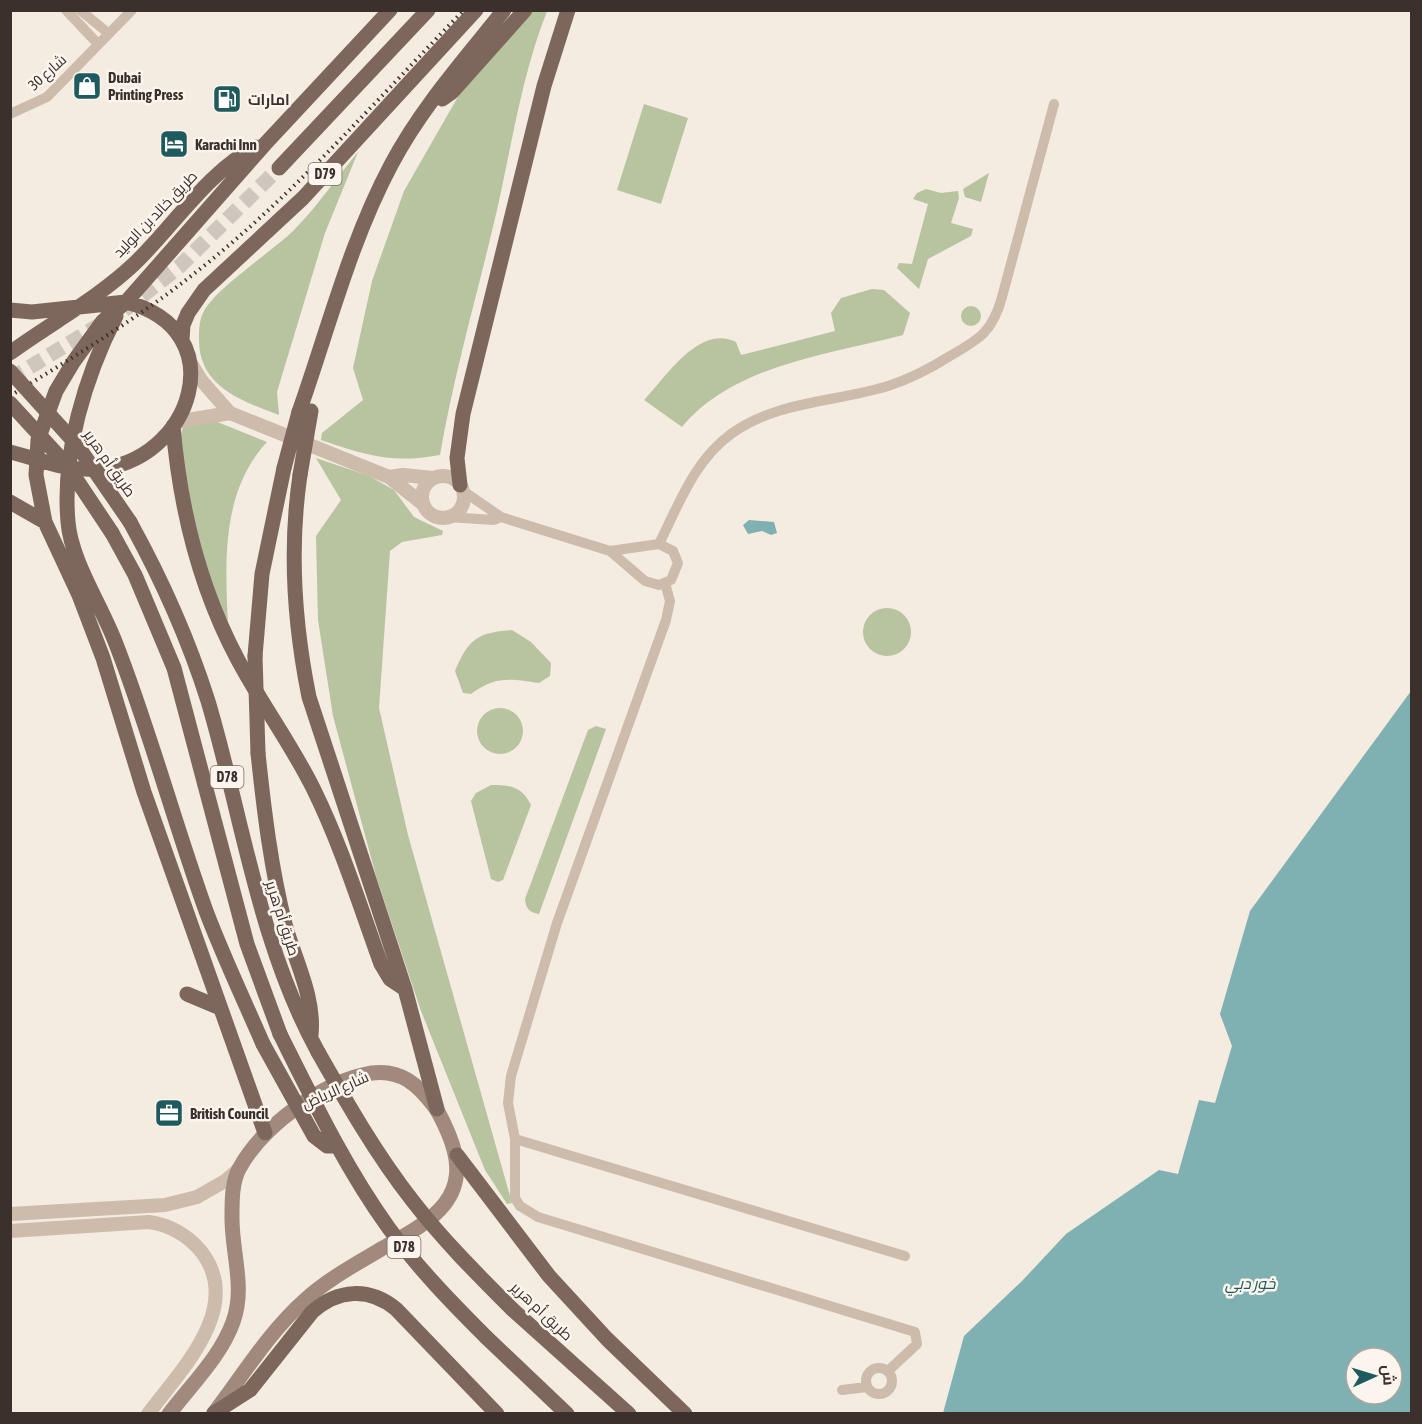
<svg xmlns="http://www.w3.org/2000/svg" width="1422" height="1424" viewBox="0 0 1422 1424" font-family="'Asap Condensed',Cairo,sans-serif">
	<rect width="100%" height="100%" fill="#f4ebe1"/>
	<path fill="#b8c4a0" d="M 522,11 L 547,11 C 522,74 512,144 497,210 C 478,292 454,373 440,455 C 392,464 365,455 321,440 L 322,433 L 363,400 L 353,368 L 372,281 L 404,191 L 471,74 Z
		M 644,104 L 688,118 L 661,204 L 617,190 Z
		M 358,152 L 325,233 L 277,392 L 279,415 C 241,401 199,386 199,340 C 199,331 199,321 203,313 C 214,289 273,251 294,230 C 317,207 337,177 358,152 Z
		M 989,173 L 981,202 L 965,197 L 963,189 Z
		M 926,189 L 941,193 L 958,191 L 959,198 L 951,223 L 973,229 L 971,236 L 928,259 L 919,289 L 897,268 L 899,263 L 912,264 L 928,204 L 913,199 L 917,193 Z
		M 872,289 L 884,290 L 910,313 L 903,335 C 830,354 733,365 682,427 L 644,400 C 667,376 699,324 736,342 L 741,355 L 835,331 L 831,313 L 841,298 Z
		M961 316a10 10 0 1 1 20 0a10 10 0 1 1-20 0Z
		M 210,419 L 267,442 C 221,492 225,562 228,625 L 194,540 L 178,446 L 183,427 Z
		M 316,458 L 369,476 L 394,490 L 414,517 L 443,531 L 442,535 L 402,542 L 390,551 L 379,708 L 408,835 L 512,1203 L 507,1204 L 485,1170 L 421,1011 L 376,876 L 333,716 L 318,620 L 316,536 L 341,500 Z
		M863 632a24 24 0 1 1 48 0a24 24 0 1 1-48 0Z
		M 512,630 L 531,642 L 551,663 L 550,676 L 539,683 C 511,679 496,675 471,694 L 463,693 L 455,671 C 468,639 478,632 512,630 Z
		M477 731a23 23 0 1 1 46 0a23 23 0 1 1-46 0Z
		M 596,726 L 606,729 L 539,914 C 529,912 526,909 525,899 L 588,730 Z
		M 491,785 C 510,785 522,786 531,805 L 503,880 L 498,882 L 491,879 L 471,801 L 476,793 Z"/>
	<path fill="#7fb0b2" fill-rule="evenodd" d="M 749,520 L 774,522 L 777,533 L 771,535 L 762,531 L 748,534 L 743,525 Z
		M 1411,691 L 1411,1413 L 943,1413 L 964,1336 L 1022,1281 L 1066,1234 L 1159,1170 L 1178,1174 L 1199,1100 L 1215,1103 L 1232,1046 L 1220,1014 L 1250,911 ZM 1356,1358 L 1392,1358 L 1392,1394 L 1356,1394 Z"/>
	<g fill="none" stroke-linecap="round" stroke-linejoin="round">
		<path stroke="#cfc6bd" stroke-width="15" stroke-dasharray="15 8" stroke-linecap="butt" d="M 124,310 L 180,266 L 279,168
			M 10,379 L 101,324"/>
		<path stroke="#cdbbac" stroke-width="10" d="M 66,10 L 98,44
			M 80,10 L 108,33
			M 10,114 L 47,97 L 132,10
			M 463,491 L 501,517 L 610,551
			M 448,517 L 494,520 L 501,517
			M 659,544 C 679,504 694,461 731,434 C 776,401 836,402 888,386 C 910,379 931,368 950,356 C 980,339 993,331 1002,297 L 1054,104
			M 659,544 L 673,551 L 678,563 L 671,580 L 659,585 L 645,581 L 610,551 Z
			M 665,583 L 670,601 L 666,620 L 557,923 L 511,1076 L 508,1103 L 515,1139 L 515,1198 L 520,1206 L 538,1217 L 915,1332 L 917,1344 L 888,1371
			M 515,1139 L 905,1256
			M866 1381a13 13 0 1 1 26 0a13 13 0 1 1-26 0Z
			M 842,1390 L 867,1387"/>
		<path stroke="#cdbbac" stroke-width="14" d="M 192,365 L 201,380 L 230,413 L 389,477 L 403,475 L 433,478
			M 176,422 L 230,413
			M422 497a21 21 0 1 1 42 0a21 21 0 1 1-42 0Z
			M 389,477 L 423,504
			M 10,1214 L 165,1205 L 197,1197 L 225,1181 L 238,1170
			M 10,1231 L 149,1222 C 170,1225 186,1234 200,1250 C 246,1306 180,1371 148,1414"/>
		<path stroke="#a18a7d" stroke-width="15" d="M 169,1414 C 191,1385 221,1356 233,1322 C 246,1287 231,1251 232,1215 C 232,1201 232,1182 239,1169 C 262,1126 324,1081 372,1073 C 401,1069 418,1085 434,1106 C 441,1115 445,1126 449,1135 C 475,1198 431,1221 383,1248 C 356,1264 328,1279 305,1300 C 269,1332 243,1375 214,1413"/>
		<path stroke="#7d675c" stroke-width="15" d="M 442,99 L 452,92 L 525,10
			M 279,168 L 428,10
			M 10,310 L 32,312 L 126,302 C 236,330 192,463 96,469 C 65,471 39,459 10,452
			M 116,316 C 85,377 62,452 68,522 C 71,561 102,606 116,644 C 150,731 174,822 206,911 C 223,956 244,1000 263,1044
			M 182,340 L 183,325 L 188,313 L 204,290 L 303,198 L 476,10
			M 10,353 C 51,323 97,299 134,264 C 172,228 209,170 256,147
			M 299,412 C 328,330 350,242 391,165 C 421,108 464,60 504,10
			M 173,426 C 180,509 199,587 238,660 C 262,705 292,745 314,790 C 341,845 360,906 381,964 L 390,979 L 405,989
			M 300,475 C 289,550 294,623 309,697 L 405,989 L 437,1109
			M 460,485 L 457,458 L 463,414 L 544,86 L 568,10
			M 10,502 L 45,522
			M 130,522 C 162,580 188,638 208,701 C 243,819 258,942 318,1052
			M 112,533 L 135,575 L 174,668 L 247,944 L 280,1034
			M 255,656 L 262,574 L 284,468
			M 258,753 C 264,811 271,868 285,924 C 295,961 315,997 311,1035
			M 187,994 L 218,1007
			M 265,1133 L 144,792 L 103,658 L 79,595 L 45,522 L 36,475 L 38,440 L 56,391 L 74,361 L 103,321 L 126,302 L 265,144 L 390,10
			M 457,1155 L 549,1276 L 607,1339 L 685,1414
			M 512,1309 L 629,1414
			M 486,1337 L 567,1414
			M 214,1413 L 250,1390 L 312,1312 C 338,1289 369,1287 396,1309 L 497,1414"/>
		<path stroke="#3b302b" stroke-width="4" stroke-dasharray="1.5 4.5" stroke-linecap="butt" d="M 10,396 C 75,356 140,317 200,269 C 296,193 378,98 464,10"/>
		<path stroke="#7d675c" stroke-width="15" d="M 10,371 L 77,445 L 130,522
			M 10,403 L 66,464 L 112,533
			M 284,468 L 299,412
			M 300,475 L 311,411
			M 255,656 L 258,753
			M 280,1034 C 313,1100 345,1167 388,1227 C 417,1267 451,1302 486,1337
			M 263,1044 L 314,1136 L 327,1146 L 336,1146
			M 318,1052 C 347,1103 376,1154 412,1200 C 442,1239 477,1274 512,1309"/>
	</g>
	<defs>
		<g id="shop-square" transform="scale(1.5)"><rect x="-9" y="-9" width="18" height="18" rx="4" fill="#1f5a5e" stroke="#fbf5ee"/><path d="M-5-2.5h2.3a2.7 3.5 0 0 1 5.4 0H5L5.5 6h-11ZM-1.5-2.5h3a1.5 2.3 0 0 0-3 0Z" fill="#fff"/></g>
		<g id="fuel-square" transform="scale(1.5)"><rect x="-9" y="-9" width="18" height="18" rx="4" fill="#1f5a5e" stroke="#fbf5ee"/><path d="M-5.5-6h7V0h2V4h1.3V-2.5L3-4.5l.8-.8L6-3V5H2.5V1h-1V6h-7ZM-4.2-4.7v3.2H.2V-4.7Z" fill="#fff"/></g>
		<g id="hotel-square" transform="scale(1.5)"><rect x="-9" y="-9" width="18" height="18" rx="4" fill="#1f5a5e" stroke="#fbf5ee"/><path d="M-6-4.5h1.5V1H6V5H4.5V3h-9V5H-6ZM-4 0a1.8 1.8 0 1 1 3.6 0ZM.5 0V-2.5h3Q6-2.5 6 0Z" fill="#fff"/></g>
		<g id="office-square" transform="scale(1.5)"><rect x="-9" y="-9" width="18" height="18" rx="4" fill="#1f5a5e" stroke="#fbf5ee"/><path d="M-6-3h4V-5.5h4V-3h4V5H-6ZM-1-4.5V-3h2v-1.5ZM-6 0V1H6V0Z" fill="#fff"/></g>
	</defs>
	<g fill-rule="evenodd">
		<use href="#shop-square" x="87" y="86"/>
		<use href="#fuel-square" x="227" y="99"/>
		<use href="#hotel-square" x="174" y="144"/>
		<use href="#office-square" x="169" y="1113"/>
	</g>
	<g text-anchor="middle" dominant-baseline="central" stroke-width="5" stroke-linejoin="round" paint-order="stroke">
		<g fill="#fbf5ee" stroke="#756b66" stroke-width="1.5">
			<rect x="308.5" y="163" width="33" height="22" rx="4.5"/>
			<rect x="210.5" y="766" width="33" height="22" rx="4.5"/>
			<rect x="387.5" y="1236" width="33" height="22" rx="4.5"/>
		</g>
		<g font-size="14" font-weight="bold" fill="#3b302b">
			<text x="325" y="174">D79</text>
			<text x="227" y="777">D78</text>
			<text x="404" y="1247">D78</text>
		</g>
		<g font-size="15" fill="#3b302b" stroke="#fbf5ee">
			<text transform="translate(47 72) rotate(-42)">شارع 30</text>
			<text transform="translate(155 214) rotate(-46)">طريق خالد بن الوليد</text>
			<text transform="translate(110 463) rotate(55)">طريق أم هرير</text>
			<text transform="translate(283 918) rotate(72)">طريق أم هرير</text>
			<text transform="translate(335 1090) rotate(-24)">شارع الرياض</text>
			<text transform="translate(542 1311) rotate(43)">طريق أم هرير</text>
		</g>
		<g font-size="15" font-weight="bold" fill="#3b302b" stroke="#fbf5ee" text-anchor="start">
			<text x="108" y="77">Dubai<tspan x="108" dy="17">Printing Press</tspan></text>
			<text x="248" y="99">امارات</text>
			<text x="195" y="144">Karachi Inn</text>
			<text x="190" y="1113">British Council</text>
		</g>
		<g font-size="16" font-style="italic" fill="#1f5a5e" stroke="#fbf5ee">
			<text x="1250" y="1283">خور دبي</text>
		</g>
	</g>
	<rect width="1422" height="1424" fill="none" stroke="#3b302b" stroke-width="24"/>
	<g transform="translate(1374 1376) rotate(86)"><circle r="28" fill="#fbf5ee" stroke="#aea6a0" stroke-width="1.5"/>
	<path d="M0-4.5L10 22L0 15L-10 22Z" fill="#1f5a5e"/>
	<text y="-9" font-size="16" font-weight="bold" text-anchor="middle" fill="#3b302b">ش</text>
	</g>
</svg>
